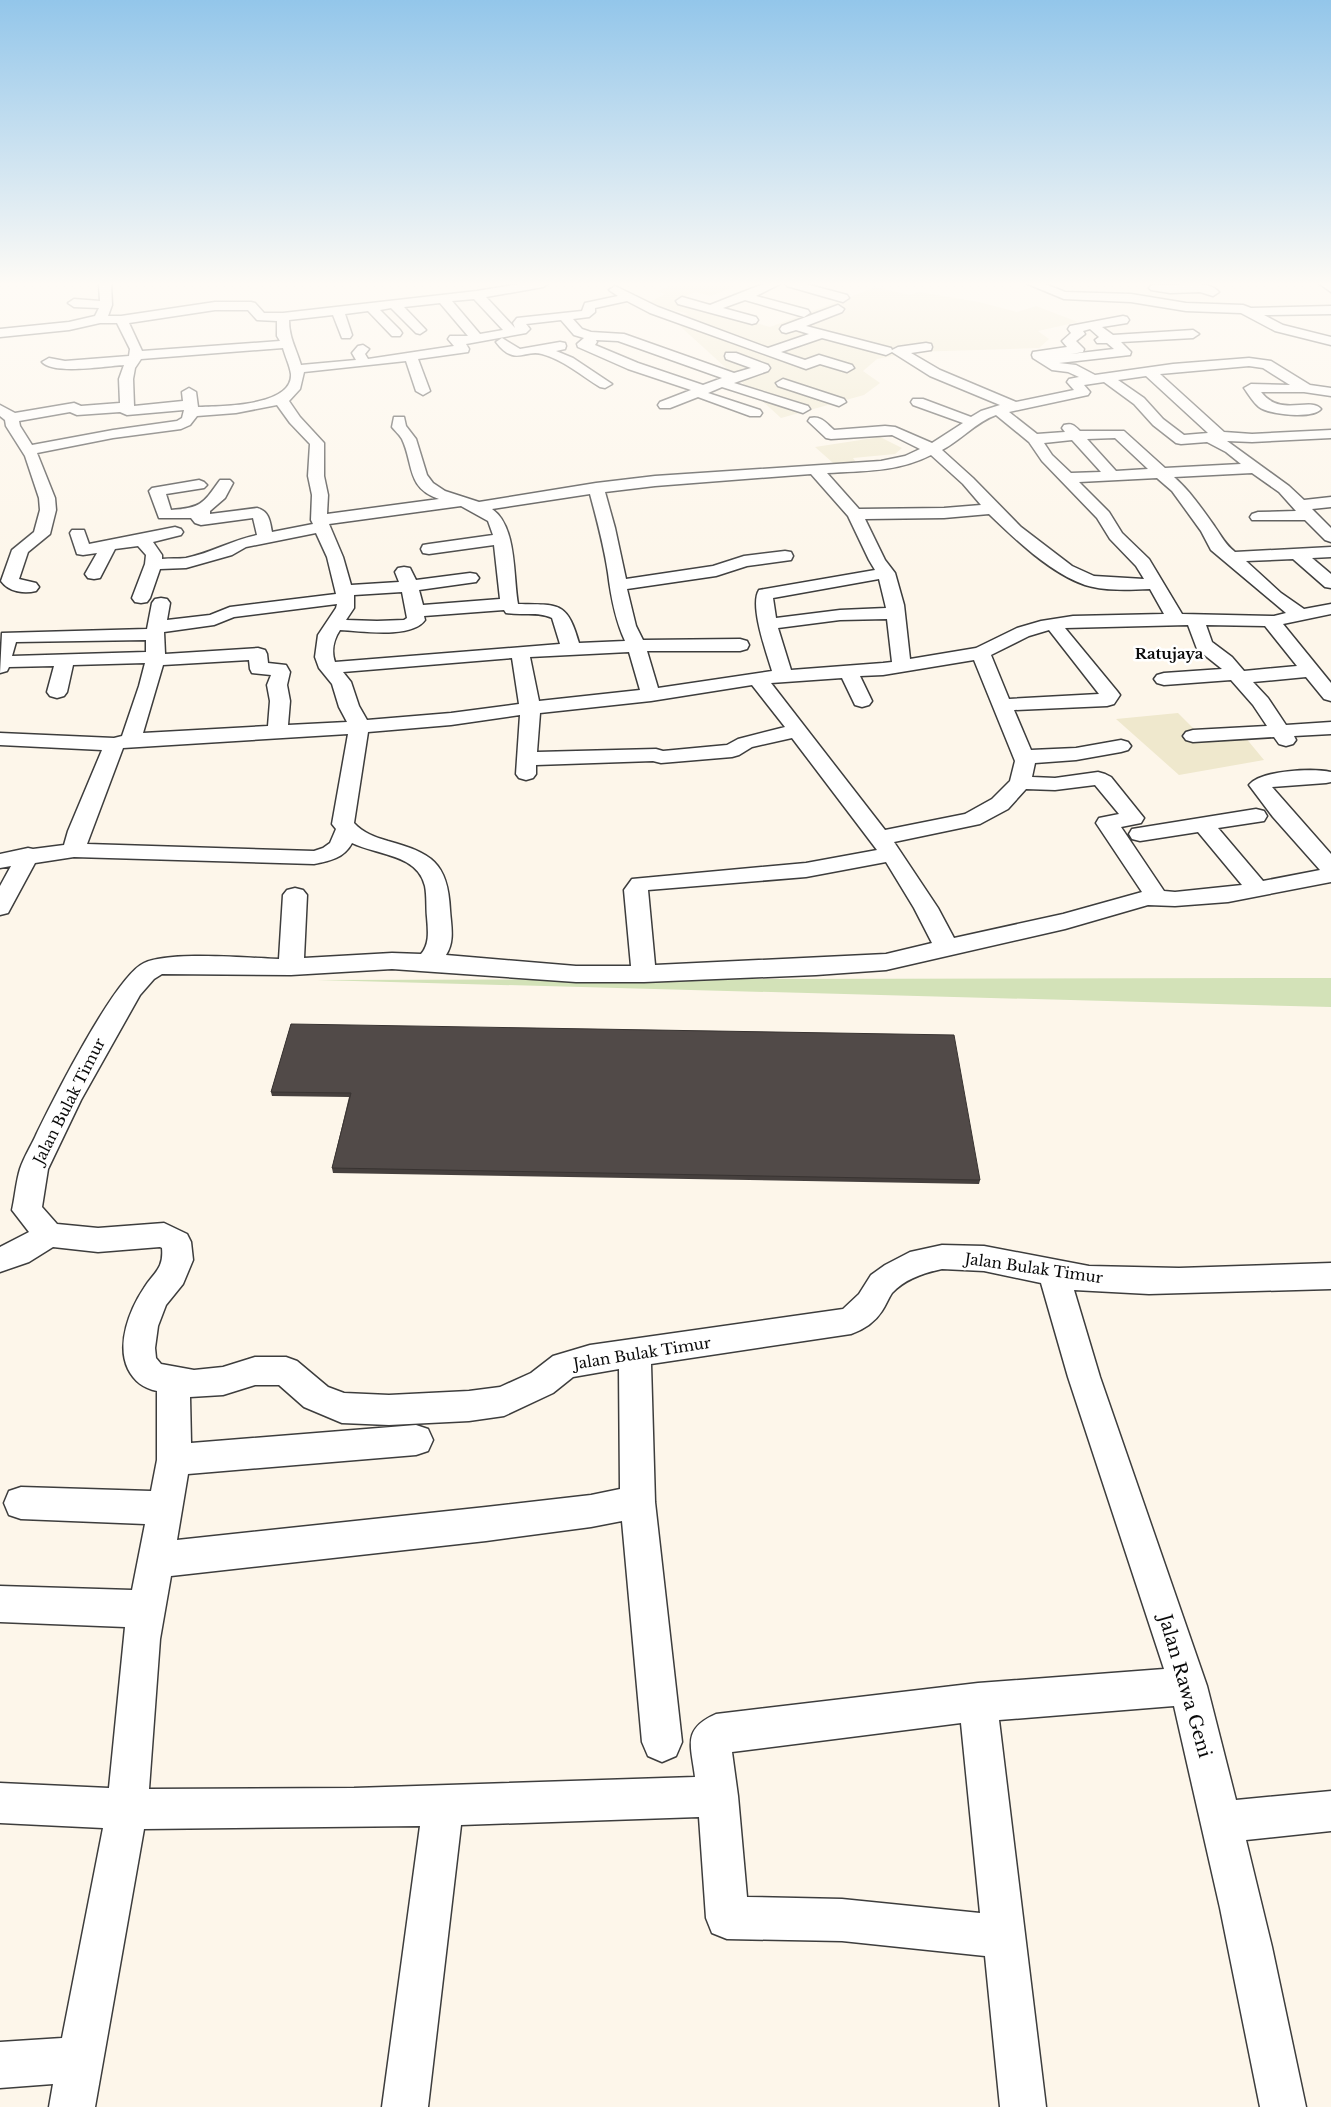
<svg xmlns="http://www.w3.org/2000/svg" width="1331" height="2107" viewBox="0 0 1331 2107" font-family="'Libre Baskerville',serif">
	<rect width="100%" height="100%" fill="#fdf6ea"/>
	<path fill="#efe8cd" d="M 676,284 L 741,284 L 711,296 L 695,292 L 676,300 L 770,327 L 876,287 L 909,295 L 919,292 L 979,302 L 1017,312 L 1036,306 L 1078,322 L 1038,331 L 1049,339 L 1039,348 L 912,352 L 877,359 L 863,371 L 880,383 L 864,395 L 781,418 L 670,317 L 689,314 L 648,303 L 665,294 L 657,291 Z
		M 880,437 L 902,448 L 895,454 L 853,458 L 860,468 L 841,470 L 815,447 Z
		M 1178,713 L 1204,739 L 1245,737 L 1264,760 L 1179,775 L 1116,719 Z"/>
	<path fill="#d3e2b8" d="M 1331,978 L 1331,1007 L 317,980 Z"/>
	<g fill="none" stroke-linecap="round" stroke-linejoin="round">
		<g stroke="#3d3d3d" stroke-width="3">
			<path id="minor" d="M 99,284 L 111,284 L 112,305 L 108,316 L 121,316 L 215,302 L 251,302 L 255,303 L 264,313 L 283,313 L 477,291 L 519,284 L 548,284 L 543,287 L 486,297 L 515,328 L 513,323 L 517,318 L 582,311 L 585,303 L 618,296 L 609,290 L 615,286 L 658,307 L 768,348 L 809,334 L 796,330 L 786,333 L 782,332 L 780,329 L 782,326 L 838,305 L 844,309 L 842,312 L 806,326 L 891,348 L 892,350 L 898,347 L 926,343 L 931,344 L 932,347 L 931,350 L 911,353 L 940,370 L 1016,402 L 1074,390 L 1067,382 L 1069,379 L 1079,377 L 1068,372 L 1052,370 L 1033,358 L 1032,355 L 1033,352 L 1067,347 L 1062,341 L 1071,333 L 1068,329 L 1070,326 L 1123,316 L 1127,317 L 1129,320 L 1127,323 L 1102,327 L 1113,335 L 1193,330 L 1199,334 L 1193,338 L 1121,342 L 1131,352 L 1130,355 L 1059,363 L 1076,365 L 1095,375 L 1173,364 L 1249,358 L 1271,361 L 1310,385 L 1331,388 L 1331,396 L 1304,392 L 1261,392 C 1281,418 1310,396 1321,409 C 1313,419 1270,415 1259,407 C 1253,402 1249,395 1244,388 L 1251,384 L 1290,385 L 1263,368 L 1249,366 L 1160,374 L 1224,432 L 1252,434 L 1331,430 L 1331,438 L 1252,442 L 1227,441 L 1289,486 L 1304,500 L 1331,497 L 1331,507 L 1312,509 L 1331,528 L 1331,542 L 1325,540 L 1305,520 L 1252,520 L 1250,517 L 1252,514 L 1258,512 L 1296,511 L 1279,492 L 1252,473 L 1174,477 C 1190,491 1203,510 1215,527 C 1222,537 1225,544 1235,552 L 1331,547 L 1331,557 L 1312,558 L 1331,574 L 1331,588 L 1325,587 L 1293,559 L 1246,561 L 1281,593 L 1304,609 L 1331,604 L 1331,614 L 1283,624 L 1331,683 L 1331,701 L 1324,699 L 1306,677 L 1253,682 L 1268,698 L 1286,725 L 1331,722 L 1331,734 L 1294,736 L 1296,740 L 1293,744 L 1286,746 L 1279,744 L 1274,737 L 1193,742 L 1186,740 L 1183,736 L 1186,732 L 1193,730 L 1267,726 L 1253,705 L 1231,680 L 1164,685 L 1157,683 L 1154,679 L 1157,675 L 1164,673 L 1222,669 L 1197,649 L 1188,625 L 1065,628 L 1117,691 L 1120,695 L 1114,704 L 1107,706 L 1014,710 L 1031,750 L 1076,748 L 1121,740 L 1128,742 L 1131,746 L 1128,750 L 1121,752 L 1076,760 L 1035,763 L 1032,777 L 1055,778 L 1098,772 L 1105,774 L 1111,777 L 1144,818 L 1141,823 L 1121,827 L 1164,891 L 1175,892 L 1242,885 L 1198,832 L 1140,841 L 1132,839 L 1129,834 L 1132,829 L 1256,809 L 1264,811 L 1267,816 L 1264,821 L 1218,828 L 1263,881 L 1320,870 L 1273,817 L 1249,785 C 1260,770 1314,768 1331,772 L 1331,782 L 1326,783 L 1272,787 L 1331,854 L 1331,882 L 1228,902 L 1175,906 L 1148,905 L 1065,929 L 886,970 L 816,975 L 644,982 L 576,982 L 392,969 L 291,975 L 162,974 L 154,979 L 140,995 L 81,1100 L 48,1169 L 42,1207 L 57,1224 L 98,1228 L 164,1223 L 187,1234 L 191,1242 L 193,1260 L 183,1284 L 166,1305 L 158,1326 L 155,1348 L 156,1358 L 161,1364 L 194,1370 L 223,1367 L 255,1357 L 286,1357 L 297,1361 L 328,1387 L 344,1393 L 389,1395 L 469,1391 L 500,1387 L 531,1373 L 553,1356 L 590,1345 L 843,1309 L 859,1294 L 871,1275 L 885,1265 L 910,1252 L 942,1245 L 984,1246 L 1089,1266 L 1179,1268 L 1331,1263 L 1331,1289 L 1149,1294 L 1074,1290 L 1100,1377 L 1207,1686 L 1236,1800 L 1331,1791 L 1331,1831 L 1246,1840 L 1272,1947 L 1306,2107 L 1260,2107 L 1220,1908 L 1174,1706 L 999,1720 L 1046,2107 L 1000,2107 L 985,1956 L 842,1941 L 727,1939 L 712,1933 L 706,1918 L 699,1817 L 461,1825 L 428,2107 L 382,2107 L 420,1826 L 144,1829 L 95,2107 L 49,2107 L 53,2084 L 0,2088 L 0,2042 L 62,2038 L 103,1828 L 0,1823 L 0,1783 L 109,1788 L 125,1627 L 0,1622 L 0,1586 L 132,1590 L 145,1524 L 21,1519 L 9,1515 L 4,1503 L 9,1491 L 21,1487 L 151,1491 L 157,1460 L 157,1391 C 143,1388 134,1381 128,1369 C 116,1344 130,1309 144,1288 C 154,1272 164,1269 162,1248 L 160,1247 L 98,1252 L 53,1247 L 29,1262 L 0,1272 L 0,1247 L 29,1232 L 12,1210 C 15,1197 16,1182 20,1169 C 24,1157 31,1146 36,1135 C 52,1102 115,976 144,963 C 170,951 247,958 279,959 L 283,895 L 287,890 L 295,888 L 303,890 L 307,895 L 304,958 L 392,953 L 421,954 C 430,944 428,930 427,917 C 426,907 427,896 425,886 C 418,854 376,855 352,843 C 344,858 330,861 314,864 L 74,857 L 35,863 L 8,913 L 0,915 L 0,886 L 11,866 L 0,868 L 0,854 L 28,848 L 33,849 L 64,845 L 68,831 L 102,750 L 0,745 L 0,733 L 114,738 L 122,736 L 139,686 L 145,663 L 73,665 L 67,692 L 64,696 L 57,698 L 50,696 L 47,692 L 54,666 L 9,667 L 7,671 L 0,673 L 2,633 L 147,629 L 152,603 L 155,599 L 161,598 L 167,599 L 170,603 L 167,620 L 210,615 L 230,607 L 336,594 L 327,557 L 316,533 L 246,547 L 232,555 L 186,568 L 160,569 L 150,598 L 147,602 L 141,603 L 135,602 L 132,598 L 145,564 L 146,555 L 138,546 L 115,549 L 100,578 L 94,579 L 88,578 L 85,574 L 97,553 L 83,555 L 77,554 L 70,533 L 72,530 L 84,530 L 89,544 L 175,527 L 181,529 L 183,532 L 181,535 L 153,542 L 162,555 L 162,559 C 170,558 178,559 186,558 C 211,553 232,540 257,535 L 253,518 L 201,525 L 195,523 L 191,518 L 159,518 L 149,491 L 152,488 L 199,480 L 204,482 L 207,485 L 204,488 L 166,494 L 171,510 C 201,508 203,504 220,480 L 230,480 L 233,483 L 225,498 L 210,511 L 210,514 L 257,508 C 269,511 270,521 272,532 L 313,524 L 311,520 L 312,495 L 308,476 L 310,444 L 290,423 L 277,405 L 236,413 L 197,416 L 190,425 L 181,429 L 113,438 L 37,453 L 55,498 L 56,510 L 50,534 L 28,552 L 19,579 L 36,583 L 39,587 L 36,591 C 24,594 9,592 1,581 L 12,550 L 34,532 L 40,510 L 39,498 L 25,456 L 6,426 L 5,420 L 0,416 L 0,405 L 15,413 L 74,403 L 81,406 L 120,403 L 119,379 L 124,365 C 107,366 53,375 42,362 L 49,358 L 65,361 L 129,356 L 130,349 L 117,323 L 100,323 L 69,330 L 0,337 L 0,329 L 69,322 L 95,316 L 99,308 L 74,307 L 68,303 L 74,299 L 100,301 ZM 474,299 L 503,330 L 480,334 L 452,301 ZM 627,301 L 650,313 L 806,369 L 820,364 L 847,372 L 854,368 L 852,365 L 819,355 L 805,360 L 781,352 L 822,338 L 886,355 L 892,352 L 930,376 L 1000,405 L 981,411 L 971,417 L 923,399 L 913,399 L 911,402 L 913,405 L 963,423 L 932,443 L 895,427 L 885,426 L 834,430 C 827,424 821,415 810,418 L 808,421 L 826,438 L 831,439 L 892,435 L 920,449 L 905,456 L 881,461 L 655,476 L 596,483 L 479,502 L 445,491 L 433,483 L 427,475 L 416,439 L 406,426 L 404,417 L 394,417 L 392,427 C 395,431 399,434 402,439 C 414,464 406,488 439,499 L 327,514 L 328,495 L 324,476 L 324,443 L 300,417 L 289,401 L 300,389 L 304,372 L 406,361 L 416,391 L 423,395 L 430,391 L 418,359 L 468,352 L 469,349 L 466,344 L 526,333 L 530,329 L 526,324 L 561,320 L 574,335 L 584,338 L 577,344 L 578,347 L 628,369 L 691,390 L 660,402 L 658,405 L 660,408 L 670,408 L 698,397 L 750,416 L 760,416 L 762,413 L 760,410 L 708,393 L 722,387 L 803,413 L 810,409 L 808,406 L 734,383 L 768,371 L 770,368 L 768,365 L 736,353 L 726,353 L 725,356 L 726,359 L 751,368 L 734,373 L 624,334 L 591,332 L 582,329 L 573,319 L 589,317 L 595,312 L 595,308 ZM 440,303 L 468,336 L 450,336 L 448,339 L 454,346 L 368,359 L 365,354 L 369,349 L 363,345 L 358,346 L 352,353 L 356,360 L 301,365 C 296,348 289,338 289,320 L 333,315 L 342,338 L 350,338 L 352,335 L 345,314 L 368,311 L 392,336 L 400,336 L 402,333 L 400,330 L 380,310 L 391,308 L 416,333 L 420,334 L 426,330 L 404,307 ZM 215,310 L 248,310 L 257,320 L 277,321 L 277,336 L 280,341 L 142,351 L 129,323 ZM 1090,329 L 1099,337 L 1095,340 L 1097,343 L 1107,343 L 1114,349 L 1071,354 L 1083,352 L 1084,349 L 1076,341 L 1085,334 L 1083,331 ZM 596,340 L 618,341 L 722,378 L 703,385 L 638,363 L 595,345 L 597,342 ZM 283,348 C 285,356 290,366 291,374 C 293,407 219,406 198,407 L 196,392 L 189,388 L 182,392 L 183,401 L 134,406 L 133,379 L 135,368 L 141,359 ZM 1146,376 L 1208,433 L 1184,435 L 1163,419 L 1144,398 L 1118,380 ZM 1104,382 L 1134,404 L 1153,425 L 1176,443 L 1181,444 L 1207,442 L 1226,452 L 1241,464 L 1165,468 L 1124,431 L 1080,431 C 1074,425 1072,423 1064,425 L 1062,428 L 1065,432 L 1037,434 L 1009,412 L 1088,395 L 1090,392 L 1084,385 ZM 184,410 L 182,418 L 177,421 L 113,430 L 32,445 L 20,426 L 19,421 L 70,412 L 77,415 L 120,412 L 127,415 ZM 996,415 L 1029,442 L 1042,461 L 1097,518 L 1110,539 L 1136,566 L 1144,579 L 1094,576 L 1072,566 L 1021,527 L 973,478 L 942,450 C 961,440 976,422 996,415 ZM 1115,438 L 1148,469 L 1116,471 L 1087,439 ZM 1072,440 L 1101,472 L 1071,473 L 1052,455 L 1044,443 ZM 931,455 L 963,484 L 981,505 L 944,508 L 859,509 L 827,473 C 863,471 898,472 931,455 ZM 811,474 L 848,516 L 869,560 L 875,570 L 759,590 C 749,605 767,654 772,671 L 658,688 L 647,651 L 740,651 L 747,649 L 749,645 L 747,641 L 740,639 L 643,640 L 636,626 L 627,589 L 716,576 L 747,566 L 791,560 L 793,556 L 791,552 L 785,551 L 744,556 L 713,566 L 626,579 L 615,528 L 605,492 L 655,486 ZM 1157,478 L 1172,491 L 1201,531 L 1211,550 L 1286,613 L 1274,616 L 1182,614 L 1149,559 L 1122,533 L 1109,512 L 1079,482 ZM 590,494 C 597,520 604,546 608,573 C 611,597 615,619 625,641 L 579,643 C 567,601 559,605 518,604 C 513,576 517,526 492,509 ZM 461,506 L 488,521 L 493,535 L 429,544 L 423,545 L 421,549 L 423,553 L 429,554 L 494,545 L 500,599 L 423,605 L 419,590 L 476,582 L 479,578 L 476,574 L 470,573 L 416,580 L 410,568 L 404,567 L 398,568 L 395,572 L 399,582 L 351,585 L 343,557 L 329,524 ZM 989,514 C 1015,539 1050,573 1085,585 C 1104,591 1129,590 1150,589 L 1164,614 L 1073,616 L 1041,621 L 1017,628 L 976,648 L 910,659 L 904,605 L 895,573 L 885,560 L 865,519 L 944,518 ZM 879,579 L 886,608 L 840,610 L 776,618 L 773,598 ZM 402,592 L 407,618 L 404,620 L 377,621 L 346,620 L 354,608 L 354,595 ZM 337,604 L 336,608 L 318,635 L 315,657 L 319,668 L 332,684 L 339,707 L 347,722 L 288,725 L 290,701 L 287,685 L 290,672 L 286,665 L 268,663 L 267,654 L 265,650 L 258,648 L 165,654 L 164,632 L 214,625 L 234,617 ZM 504,610 L 506,613 C 521,616 538,611 552,618 L 560,644 L 335,662 C 331,651 334,639 340,630 C 360,631 412,639 425,620 L 424,616 ZM 887,619 L 892,662 L 883,663 L 791,670 L 778,628 L 840,620 ZM 1206,625 L 1265,626 L 1297,666 L 1244,671 L 1232,657 L 1212,642 ZM 1049,630 L 1099,694 L 1009,699 L 991,655 L 1029,636 ZM 146,640 L 146,652 L 12,656 L 16,642 ZM 629,652 L 640,690 L 539,701 L 530,657 ZM 512,658 L 519,704 L 451,713 L 367,720 L 359,706 L 351,682 L 343,672 ZM 249,660 L 250,669 L 252,673 L 271,675 L 267,685 L 270,701 L 268,726 L 143,733 L 163,665 ZM 974,660 L 1015,761 L 1010,781 L 992,799 L 965,814 L 885,830 L 771,683 L 842,678 L 855,705 L 862,707 L 869,705 L 872,701 L 860,676 L 883,675 ZM 752,685 L 785,727 L 738,739 L 727,745 L 663,751 L 656,749 L 537,752 L 540,713 L 651,701 ZM 520,715 L 516,774 L 519,778 L 526,780 L 533,778 L 536,774 L 536,765 L 653,761 L 661,763 L 732,757 L 739,755 L 752,747 L 792,738 L 877,850 L 806,863 L 632,879 L 624,890 L 631,966 L 576,966 L 446,955 C 455,941 451,926 450,910 C 448,862 431,853 388,841 C 375,837 363,833 354,823 L 368,732 L 451,725 ZM 348,734 L 332,824 L 336,829 L 330,843 L 323,848 L 314,851 L 87,844 L 123,748 ZM 1095,785 L 1119,814 L 1099,818 L 1096,823 L 1142,892 L 1063,914 L 954,938 L 938,908 L 894,842 L 980,824 L 1008,809 L 1026,789 L 1055,790 ZM 886,862 L 914,908 L 932,943 L 886,954 L 655,965 L 648,890 L 806,877 ZM 942,1269 L 984,1271 L 1041,1283 L 1068,1377 L 1164,1669 L 978,1683 L 716,1714 C 682,1729 691,1745 695,1777 L 354,1788 L 149,1789 L 160,1639 L 171,1576 L 486,1541 L 591,1527 L 622,1521 L 642,1742 L 648,1756 L 662,1762 L 676,1756 L 682,1742 L 655,1502 L 651,1364 L 851,1334 C 863,1330 875,1322 882,1311 C 886,1305 888,1299 892,1293 C 905,1279 923,1273 942,1269 ZM 619,1369 L 620,1489 L 591,1495 L 486,1507 L 177,1540 L 188,1474 L 416,1455 L 428,1451 L 433,1440 L 428,1429 L 416,1425 L 191,1443 L 190,1397 L 223,1395 L 255,1385 L 279,1385 L 304,1407 L 342,1423 L 389,1425 L 469,1421 L 504,1416 L 553,1393 L 573,1377 ZM 961,1723 L 980,1913 L 842,1899 L 747,1897 L 738,1796 L 732,1752 Z
				M 763,284 L 780,284 L 756,296 L 808,310 L 810,313 L 804,317 L 745,300 L 723,308 L 756,317 L 758,320 L 756,323 L 752,324 L 678,304 L 676,301 L 682,297 L 710,305 Z
				M 786,284 L 806,284 L 847,295 L 849,298 L 843,302 L 787,286 Z
				M 1028,284 L 1045,284 L 1065,292 L 1131,294 L 1186,303 L 1243,305 L 1251,308 L 1331,306 L 1331,314 L 1264,315 L 1283,325 L 1331,337 L 1331,345 L 1275,331 L 1241,313 L 1186,311 L 1131,302 L 1064,299 Z
				M 1155,284 C 1174,288 1205,277 1219,292 L 1213,296 L 1200,292 L 1170,293 L 1151,290 L 1149,288 L 1151,286 Z
				M 1320,284 L 1331,284 L 1331,292 Z
				M 502,338 L 520,349 L 560,342 L 565,343 L 566,346 L 565,349 L 556,351 L 573,358 L 612,384 L 605,388 L 600,387 C 582,376 562,359 542,354 C 524,349 515,367 496,342 Z
				M 783,379 L 844,399 L 846,402 L 839,406 L 778,386 L 776,383 Z"/>
		</g>
		<use href="#minor" fill="#fff" fill-rule="evenodd"/>
	</g>
	<path fill="#46403e" d="M 291,1024 L 980,1180 L 979,1184 L 333,1173 L 332,1168 L 349,1097 L 272,1096 L 271,1092 Z"/>
	<path fill="#514a48" stroke="#393432" d="M 291,1024 L 954,1035 L 980,1180 L 332,1168 L 351,1093 L 271,1092 Z"/>
	<linearGradient id="sky" x2="0" y2="1"><stop stop-color="#93c6ea"/><stop offset="0.49" stop-color="#fefbf6"/><stop offset="1" stop-color="#fefbf6" stop-opacity="0"/></linearGradient>
	<rect width="1331" height="579" fill="url(#sky)"/>
	<g text-anchor="middle" dominant-baseline="central" stroke-width="5" stroke-linejoin="round" paint-order="stroke">
		<g font-size="15" font-weight="bold" fill="#0a0a0a" stroke="#fff">
			<text x="1169" y="653">Ratujaya</text>
		</g>
		<g font-size="15" fill="#0a0a0a" stroke="#fff">
			<text transform="translate(69 1101) rotate(-63)">Jalan Bulak Timur</text>
			<text transform="translate(1034 1268) rotate(8)">Jalan Bulak Timur</text>
			<text transform="translate(642 1353) rotate(-9)">Jalan Bulak Timur</text>
		</g>
		<g font-size="18" fill="#0a0a0a" stroke="#fff">
			<text transform="translate(1185 1686) rotate(74)">Jalan Rawa Geni</text>
		</g>
	</g>
</svg>
